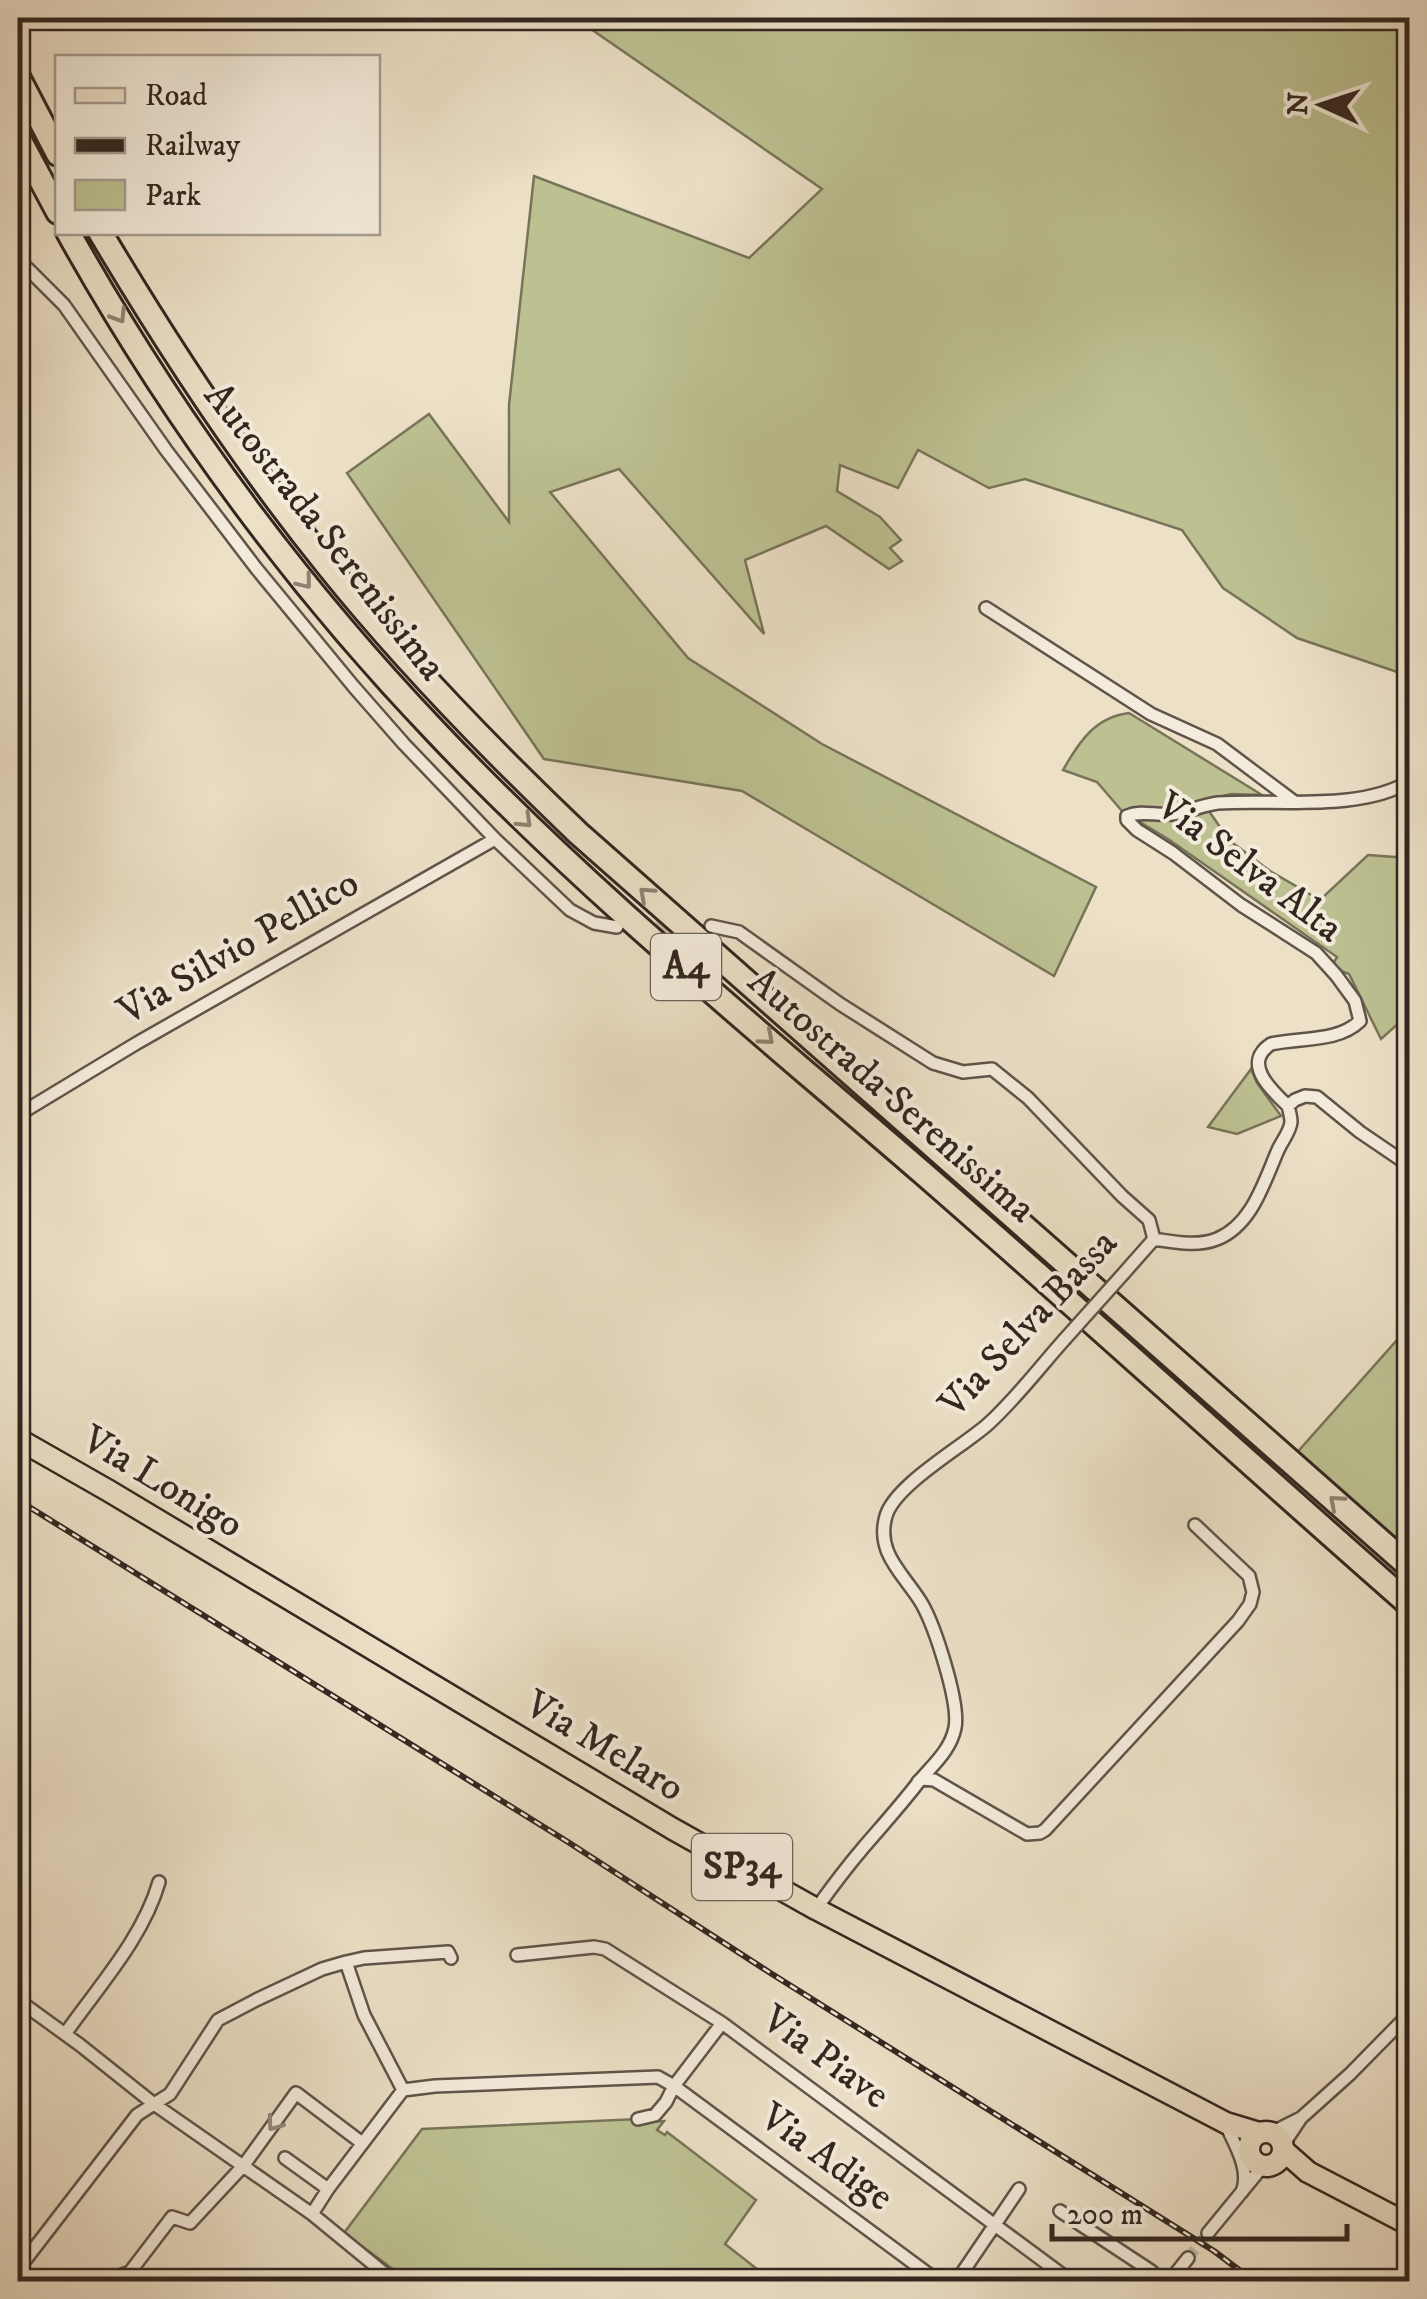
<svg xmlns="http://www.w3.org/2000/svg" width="1427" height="2299" viewBox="0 0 1427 2299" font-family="'IM FELL DW Pica',serif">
	<rect width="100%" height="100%" fill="#ece0c7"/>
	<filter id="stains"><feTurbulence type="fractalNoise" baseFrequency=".002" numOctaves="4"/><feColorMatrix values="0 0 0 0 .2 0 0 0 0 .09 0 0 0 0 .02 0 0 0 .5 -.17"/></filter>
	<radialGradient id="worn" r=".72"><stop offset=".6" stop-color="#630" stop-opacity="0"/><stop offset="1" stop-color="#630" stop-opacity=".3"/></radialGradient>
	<path fill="#bdc192" stroke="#787459" stroke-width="2.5" d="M 575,18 L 1409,18 L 1409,676 L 1297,638 L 1223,588 L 1182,530 L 1025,479 L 989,488 L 918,450 L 898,488 L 840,465 L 837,491 L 880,517 L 901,540 L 890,548 L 902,561 L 889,569 L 826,526 L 745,560 L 764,634 L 619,469 L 550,492 L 688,658 L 822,744 L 1096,887 L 1054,976 L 742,791 L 544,759 L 347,473 L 429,414 L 509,522 L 509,405 L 534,176 L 749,258 L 822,189 Z
		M 1129,713 L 1262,795 L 1231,794 L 1202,801 L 1229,840 L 1270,871 L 1320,900 L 1368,855 L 1409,858 L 1409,1014 L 1381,1039 L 1349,974 L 1331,967 L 1337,957 L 1168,839 L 1122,811 L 1097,782 L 1063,770 C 1079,742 1095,717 1129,713 Z
		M 1251,1069 L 1257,1083 L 1281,1116 L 1237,1134 L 1208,1127 Z
		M 1406,1330 L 1409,1332 L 1409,1559 L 1294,1456 Z
		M 638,2119 L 638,2122 L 664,2121 L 657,2130 L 665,2135 L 667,2132 L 756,2200 L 725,2244 L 757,2269 L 748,2282 L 409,2281 L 344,2233 L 422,2129 Z"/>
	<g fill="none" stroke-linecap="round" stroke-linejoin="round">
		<path stroke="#c7bba6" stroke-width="11" stroke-dasharray="11 5.5" stroke-linecap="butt" d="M 640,927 L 681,926
			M 1188,2258 L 1208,2233"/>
		<g stroke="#60544a" stroke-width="16">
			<path id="street" d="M 18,259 L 64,305 L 166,450 L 256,568 L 354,687 L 404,744 L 495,839 L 570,910 L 594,923 L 617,927
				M 986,608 L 1151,714 L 1217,744 L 1293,801
				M 711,926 L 739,932 L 840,1004 L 933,1063 L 963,1072 L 992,1069 L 1028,1098 L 1122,1196 L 1149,1220 L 1154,1239
				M 1288,1106 C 1270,1089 1242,1063 1271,1044 C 1300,1037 1337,1043 1360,1021 L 1355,1001 L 1336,975 L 1316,953 L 1241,905 L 1173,853 L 1137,830 L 1127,820 L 1127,816 C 1141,810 1157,816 1172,814 C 1188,812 1202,805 1218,803 C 1275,799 1360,812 1410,781
				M 18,1115 L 137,1043 L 495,839
				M 1124,1273 L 1154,1239 C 1174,1242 1197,1247 1217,1239 C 1252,1225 1264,1182 1278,1150 C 1282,1141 1290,1132 1291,1122 C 1291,1117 1289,1110 1288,1106 L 1295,1100 L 1305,1096 L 1317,1097 L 1360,1132 L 1410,1166
				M 918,1782 L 921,1779 L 934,1780 L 1027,1834 L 1040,1833 L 1045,1830 L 1238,1621 L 1250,1604 L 1253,1592 L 1249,1576 L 1195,1525
				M 816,1909 C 831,1888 846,1868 863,1848 C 881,1827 900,1806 917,1784 C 931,1766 950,1752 955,1728 C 960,1703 935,1627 922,1604 C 905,1575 875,1554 886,1516 C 895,1485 962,1447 987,1425 C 1015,1400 1039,1368 1064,1340
				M 517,1955 L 594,1947 L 605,1949 L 722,2023 L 1072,2282
				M 346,1962 L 364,2015 L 403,2090
				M 18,2000 L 80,2045 L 154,2104 L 170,2094 L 218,2020 L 256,2000 L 322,1969 L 346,1962 L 364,1958 L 448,1952 L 451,1958
				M 65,2034 C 98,1987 143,1938 159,1882
				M 638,2119 L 655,2115 L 666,2102 L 674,2086 L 722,2023
				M 1226,2125 C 1235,2145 1251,2170 1242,2192
				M 1271,2133 L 1301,2118
				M 1283,2145 L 1301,2118 L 1350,2074 L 1410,2013
				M 285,2158 L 328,2189
				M 1060,2211 L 1151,2271 L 1163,2282
				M 312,2214 L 328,2189 L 403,2090 L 435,2086 L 658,2077 L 674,2086 L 939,2282
				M 1208,2233 L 1263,2166
				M 26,2259 L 137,2115 L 154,2104 L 312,2214 L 395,2282
				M 116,2282 L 119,2276 L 130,2272 L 172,2217 L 190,2223 L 244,2165 L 296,2093 L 362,2143
				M 956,2282 L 1019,2189
				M 1169,2282 L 1188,2258"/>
		</g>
		<g stroke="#322620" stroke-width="25">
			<path id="primary" d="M 18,1439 L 109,1491 L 673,1829 L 816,1909 L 1226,2123 L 1259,2133
				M1249 2149a17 17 0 1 1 34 0a17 17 0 1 1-34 0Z
				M 1283,2150 L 1308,2172 L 1410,2225"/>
		</g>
		<g stroke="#322620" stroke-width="28">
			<path id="highway" d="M 18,77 L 58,154
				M 18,137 L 58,212
				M 68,232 C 169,413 293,582 435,731 C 586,891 758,1030 924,1174 C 1087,1316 1247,1462 1410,1605
				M 100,232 C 169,348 243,461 328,566 C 405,662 490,749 578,833 L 1410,1567"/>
		</g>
		<use href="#street" stroke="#f3ebdb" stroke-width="11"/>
		<use href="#primary" stroke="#ece0c7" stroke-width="20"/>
		<use href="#highway" stroke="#ece0c7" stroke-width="22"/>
		<g stroke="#322620" stroke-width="6">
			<path id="rail" d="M 18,1500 L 568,1842 L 772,1974 L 1214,2251 L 1255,2282"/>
		</g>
		<use href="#rail" stroke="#f3ebdb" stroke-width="2.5" stroke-dasharray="8" stroke-linecap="butt"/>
		<g stroke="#60544a" stroke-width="16" stroke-linecap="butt">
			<path id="street-bridge" d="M 1064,1340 L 1124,1273"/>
		</g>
		<use href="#street-bridge" stroke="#f3ebdb" stroke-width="11"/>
	</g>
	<defs><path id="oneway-chevron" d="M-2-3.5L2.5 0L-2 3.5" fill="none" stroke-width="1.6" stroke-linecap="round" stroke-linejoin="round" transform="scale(2.5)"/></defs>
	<g stroke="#8f8374">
		<use href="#oneway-chevron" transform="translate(119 316) rotate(58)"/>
		<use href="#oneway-chevron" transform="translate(305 582) rotate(51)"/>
		<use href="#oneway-chevron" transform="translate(525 821) rotate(44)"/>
		<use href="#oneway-chevron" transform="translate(646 894) rotate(-138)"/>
		<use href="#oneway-chevron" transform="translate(767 1038) rotate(41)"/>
		<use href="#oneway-chevron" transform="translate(1336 1502) rotate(-139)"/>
	</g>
	<use stroke="#92887e" href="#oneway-chevron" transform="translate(274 2124) rotate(126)"/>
	<g text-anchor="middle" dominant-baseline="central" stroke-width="8" stroke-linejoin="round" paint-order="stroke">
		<g fill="#f3ebdb" stroke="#6c6158" stroke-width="2.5">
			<rect x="651" y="934" width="70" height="66" rx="8"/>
			<rect x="692" y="1834" width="100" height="66" rx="8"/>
		</g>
		<g font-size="38" font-weight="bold" fill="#322620">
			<text x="686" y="967">A4</text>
			<text x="742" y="1867">SP34</text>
		</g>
		<g font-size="40" fill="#322620" stroke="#f3ebdb">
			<text transform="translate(324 532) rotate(52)">Autostrada Serenissima</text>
			<text transform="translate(1249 868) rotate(37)">Via Selva Alta</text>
			<text transform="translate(239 948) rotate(-30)">Via Silvio Pellico</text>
			<text transform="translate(891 1096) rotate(41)">Autostrada Serenissima</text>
			<text transform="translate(1029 1324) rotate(-47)">Via Selva Bassa</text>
			<text transform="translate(162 1483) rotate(31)">Via Lonigo</text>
			<text transform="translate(604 1747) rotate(31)">Via Melaro</text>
			<text transform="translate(825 2058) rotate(36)">Via Piave</text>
			<text transform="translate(826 2158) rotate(36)">Via Adige</text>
		</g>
	</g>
	<rect width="1427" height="2299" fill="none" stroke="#ece0c7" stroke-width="60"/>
	<rect x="20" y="20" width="1387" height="2259" fill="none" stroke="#322620" stroke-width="5"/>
	<rect x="30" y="30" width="1367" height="2239" fill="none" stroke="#322620" stroke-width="2.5"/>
	<rect x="55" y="55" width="325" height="180" fill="#f3ebdb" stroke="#a69c90" stroke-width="2.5"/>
	<rect x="75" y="88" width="50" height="15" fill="#ece0c7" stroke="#a69c90" stroke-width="2.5"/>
	<text x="145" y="105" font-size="30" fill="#322620">Road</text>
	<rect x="75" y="138" width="50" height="15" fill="#322620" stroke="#a69c90" stroke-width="2.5"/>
	<text x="145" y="155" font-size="30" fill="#322620">Railway</text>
	<rect x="75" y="180" width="50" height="30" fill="#bdc192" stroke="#a69c90" stroke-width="2.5"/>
	<text x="145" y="205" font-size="30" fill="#322620">Park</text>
	<g transform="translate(1322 105) rotate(273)" stroke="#f3ebdb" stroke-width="8" paint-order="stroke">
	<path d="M0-8L18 38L0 25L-18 38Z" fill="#322620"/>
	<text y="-15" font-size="28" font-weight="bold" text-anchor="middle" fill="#322620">N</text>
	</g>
	<path d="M1052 2224v15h295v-15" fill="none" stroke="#322620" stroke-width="5"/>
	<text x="1067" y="2224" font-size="30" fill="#322620" stroke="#f3ebdb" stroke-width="8" paint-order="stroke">200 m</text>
	<rect width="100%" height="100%" filter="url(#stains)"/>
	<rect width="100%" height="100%" fill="url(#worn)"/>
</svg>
